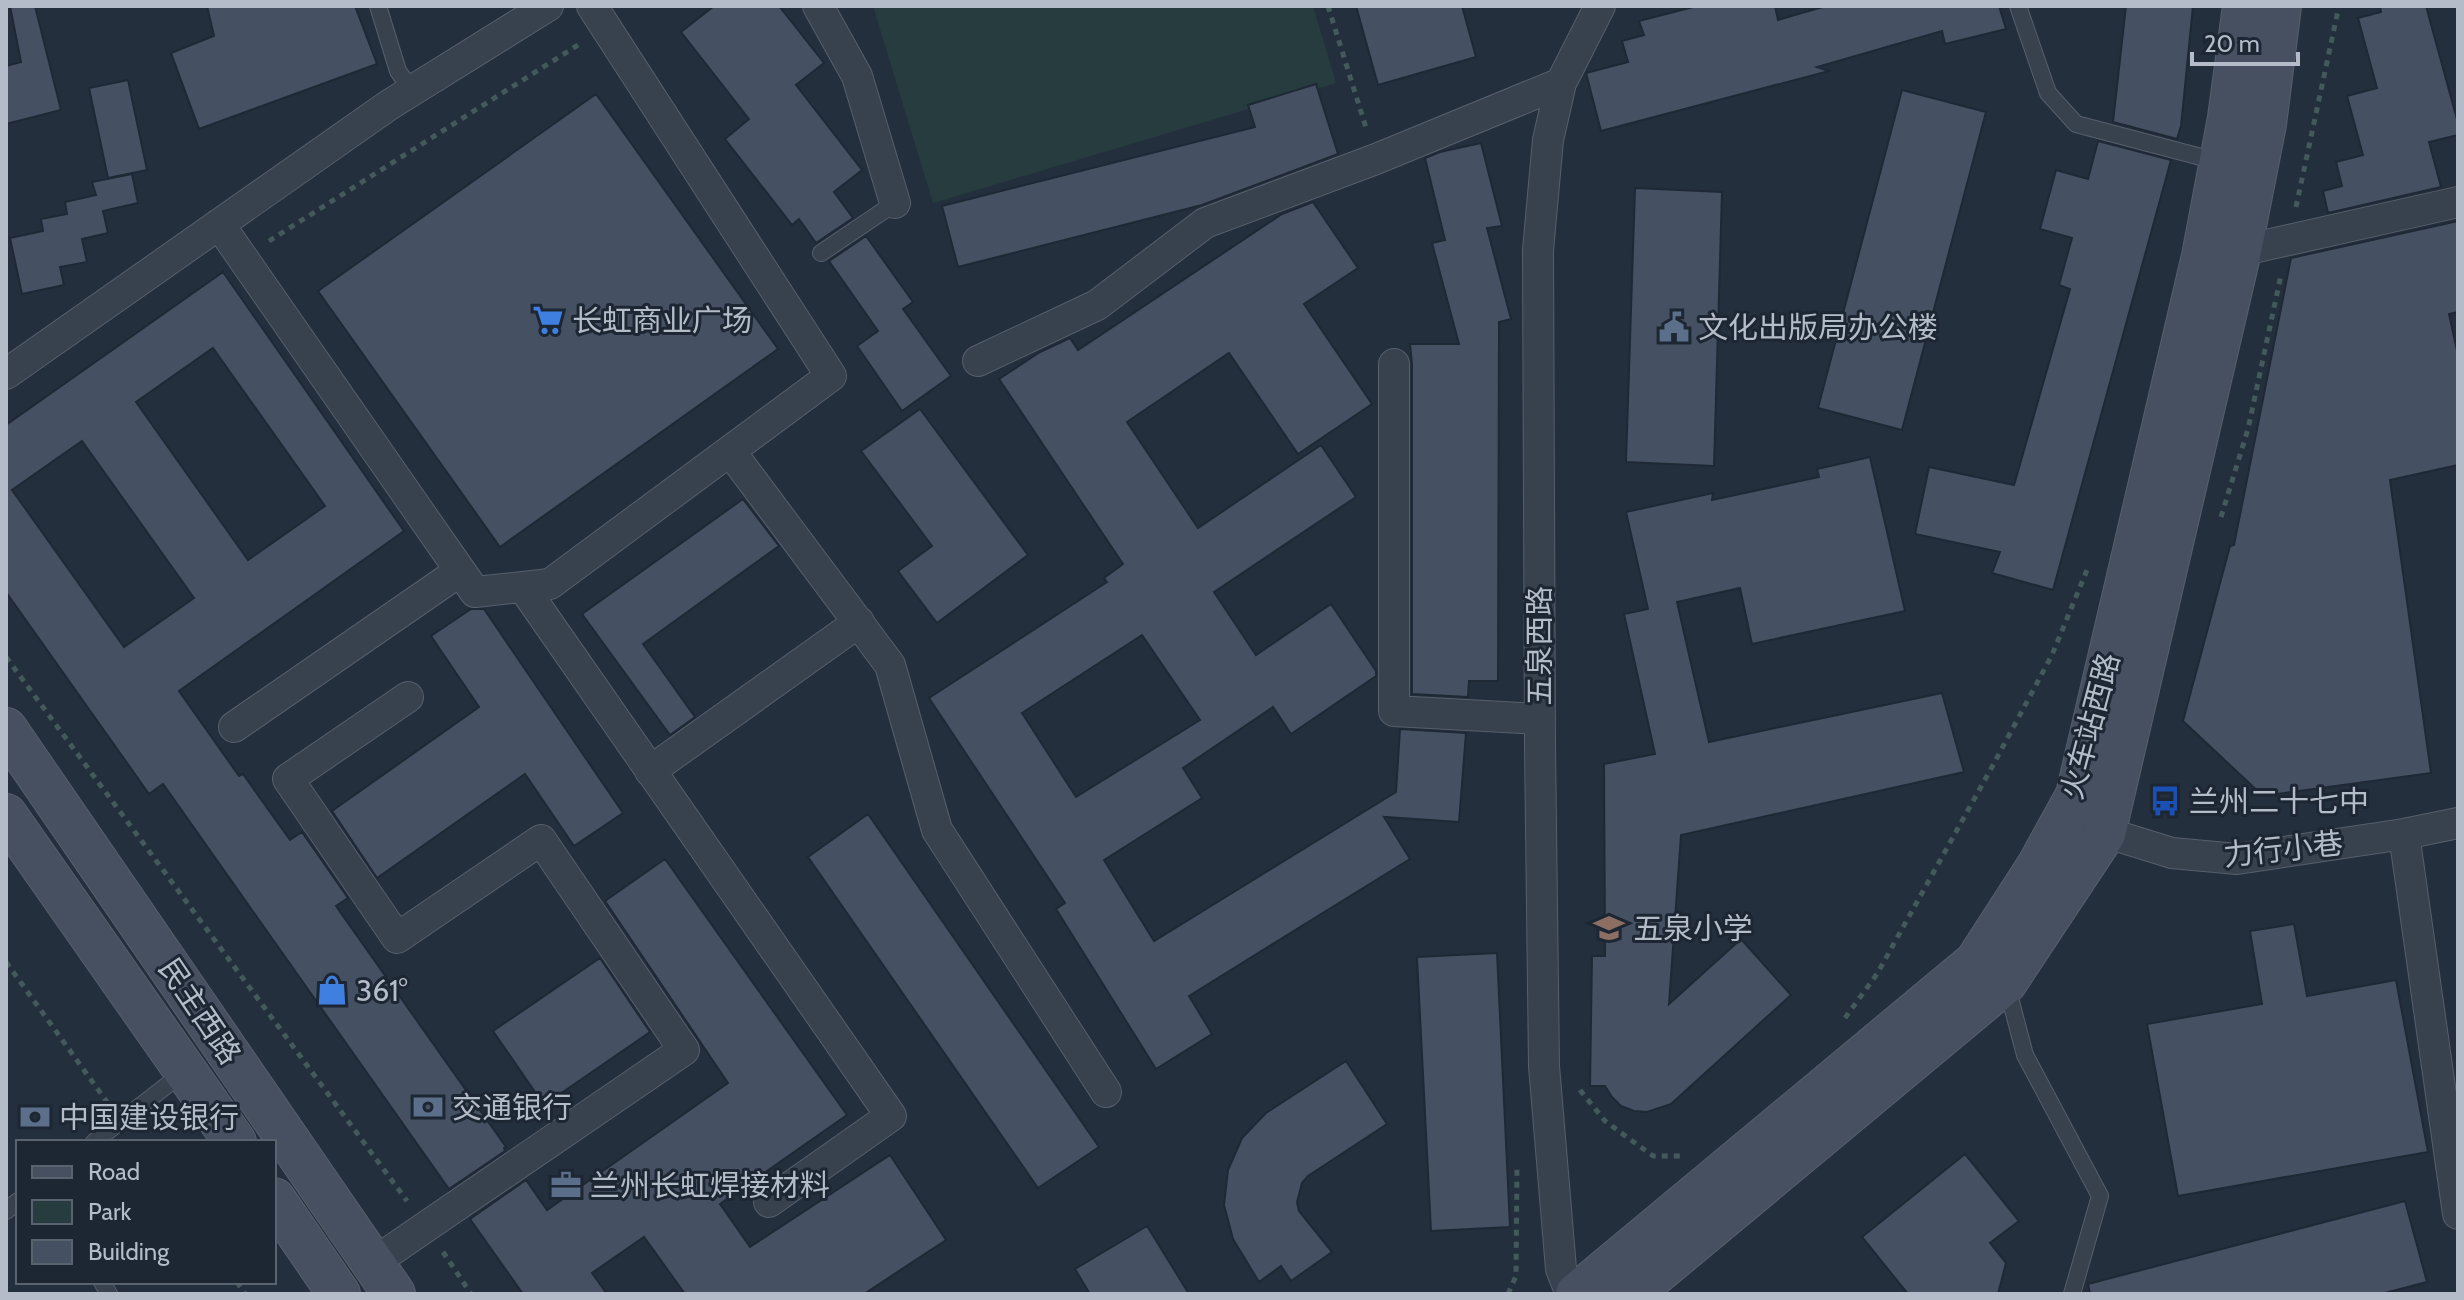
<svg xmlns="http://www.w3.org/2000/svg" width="2464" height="1300" viewBox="0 0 2464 1300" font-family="Cabin,'Noto Sans SC',sans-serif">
	<rect width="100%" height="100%" fill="#242f3e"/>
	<path fill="#263c3f" d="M 873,6 L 1313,6 L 1336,83 L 933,203 Z"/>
	<path fill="#455162" stroke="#1f2835" stroke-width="2" fill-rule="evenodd" d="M 10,6 L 35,6 L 61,110 L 6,124 L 6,66 L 21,62 Z
		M 207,6 L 355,6 L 377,64 L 199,129 L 171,53 L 214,36 Z
		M 714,6 L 779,6 L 824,63 L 796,85 L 862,170 L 834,192 L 853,218 L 816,243 L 799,219 L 792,225 L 725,139 L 749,119 L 681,32 Z
		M 1356,6 L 1462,6 L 1476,57 L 1378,85 Z
		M 1697,6 L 1775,6 L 1778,20 L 1826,6 L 1999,6 L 2006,29 L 1945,44 L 1942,31 L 1817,67 L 1829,71 L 1601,131 L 1586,73 L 1628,62 L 1622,41 L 1644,35 L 1639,21 Z
		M 2126,6 L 2193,6 L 2181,126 L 2177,139 L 2113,122 Z
		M 2380,6 L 2426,6 L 2458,123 L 2458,135 L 2429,142 L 2441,187 L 2328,213 L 2323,191 L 2342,186 L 2336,162 L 2363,155 L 2347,96 L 2377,88 L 2358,18 L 2381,12 Z
		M 128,80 L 147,170 L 108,178 L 89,88 Z
		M 1316,84 L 1338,154 L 1202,205 L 958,267 L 942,206 L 1255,127 L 1248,105 Z
		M 1902,90 L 1986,112 L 1902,430 L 1818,408 Z
		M 596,94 L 778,349 L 500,547 L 318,291 Z
		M 2098,141 L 2171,160 L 2053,590 L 1992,573 L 2000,552 L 1915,534 L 1929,467 L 2014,485 L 2070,289 L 2059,285 L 2072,238 L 2040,229 L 2056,170 L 2088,179 Z
		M 1481,143 L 1502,226 L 1487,228 L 1511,319 L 1499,322 L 1498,681 L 1469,681 L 1468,697 L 1412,694 L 1412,364 L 1410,344 L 1459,344 L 1432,243 L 1445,240 L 1425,158 L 1440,152 Z
		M 132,174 L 138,203 L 103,211 L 108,233 L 82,239 L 87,262 L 60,267 L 64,285 L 22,294 L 10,238 L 43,231 L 41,219 L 67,214 L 65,202 L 96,195 L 92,182 Z
		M 1635,188 L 1722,192 L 1714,466 L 1626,462 Z
		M 1313,202 L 1358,268 L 1304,304 L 1372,404 L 1298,454 L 1229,353 L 1127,422 L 1198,528 L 1321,445 L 1356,497 L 1214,592 L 1256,655 L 1331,604 L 1376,671 L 1376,676 L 1291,734 L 1273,707 L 1183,768 L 1202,798 L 1104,860 L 1154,941 L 1396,792 L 1400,729 L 1466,733 L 1459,822 L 1384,817 L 1410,859 L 1189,996 L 1212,1034 L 1156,1069 L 1056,909 L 1065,903 L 929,698 L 1107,582 L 1104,578 L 1123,564 L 999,379 L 1040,352 L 1070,338 L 1078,350 L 1282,214 ZM 1142,635 L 1200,720 L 1076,797 L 1022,713 Z
		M 2458,221 L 2458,312 L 2449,314 L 2458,355 L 2458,465 L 2390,480 L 2431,773 L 2263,796 L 2183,721 L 2230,546 L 2234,545 L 2291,258 Z
		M 866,236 L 913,302 L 903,309 L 951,376 L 902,411 L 857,346 L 878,331 L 829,261 Z
		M 223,272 L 404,531 L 179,691 L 239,776 L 243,774 L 290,840 L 302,832 L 348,898 L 336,906 L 506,1147 L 504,1148 L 505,1151 L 449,1189 L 163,784 L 149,794 L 6,592 L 6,425 ZM 213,348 L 325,506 L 248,560 L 136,402 ZM 82,441 L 194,598 L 124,647 L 12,490 Z
		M 920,409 L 1028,555 L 937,623 L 898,571 L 932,546 L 861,451 Z
		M 1870,457 L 1905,611 L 1752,644 L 1740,588 L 1677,602 L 1709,742 L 1942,693 L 1964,772 L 1681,835 L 1669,1004 L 1741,939 L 1791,995 L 1671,1104 L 1647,1112 L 1634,1111 L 1621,1106 L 1612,1097 L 1605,1086 L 1590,1086 L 1592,956 L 1605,956 L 1604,764 L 1655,754 L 1624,614 L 1648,609 L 1626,512 L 1713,493 L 1712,500 L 1819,477 L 1817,469 Z
		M 743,499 L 779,546 L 643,644 L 695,717 L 670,735 L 582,614 Z
		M 471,609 L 484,609 L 623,813 L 574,846 L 525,774 L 377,878 L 332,811 L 479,707 L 431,636 Z
		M 868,814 L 1099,1147 L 1038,1188 L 808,857 Z
		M 665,859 L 847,1115 L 720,1204 L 750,1247 L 890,1155 L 946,1240 L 864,1294 L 685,1294 L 644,1237 L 592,1273 L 607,1294 L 523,1294 L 470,1219 L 526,1180 L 547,1210 L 728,1083 L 605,901 Z
		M 2294,924 L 2307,996 L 2396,980 L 2428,1152 L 2178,1196 L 2147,1024 L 2262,1004 L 2250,931 Z
		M 1497,953 L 1510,1227 L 1431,1231 L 1417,957 Z
		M 600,958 L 650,1032 L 544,1105 L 493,1031 Z
		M 1346,1061 L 1387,1124 L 1308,1176 L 1302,1183 L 1297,1202 L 1299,1211 L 1332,1252 L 1291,1281 L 1281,1266 L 1259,1282 L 1233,1239 L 1224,1205 L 1228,1170 L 1242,1138 L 1266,1113 Z
		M 1965,1154 L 2019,1221 L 1990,1243 L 2006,1263 L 1998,1294 L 1908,1294 L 1862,1237 Z
		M 2405,1201 L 2427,1282 L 2381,1294 L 2090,1294 L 2088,1284 Z
		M 1147,1226 L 1189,1294 L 1090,1294 L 1075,1269 Z"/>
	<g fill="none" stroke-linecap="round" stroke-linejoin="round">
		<g stroke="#565f6c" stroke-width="18">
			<path id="lane" d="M 378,6 L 398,71 L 412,91
				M 2018,6 L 2048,93 L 2076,124 L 2220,162
				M 821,253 L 895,203
				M 2006,983 L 2025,1055 L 2100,1196 L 2072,1294
				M 94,1142 L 184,1072
				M 6,1211 L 18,1201
				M 102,1282 L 109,1294"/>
		</g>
		<g stroke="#565f6c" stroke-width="32">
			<path id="street" d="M 818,6 L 857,76 L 895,203
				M 219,224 L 475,592 L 550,584 L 831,376 L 592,6
				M 2240,251 L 2458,202
				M 978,361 L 1097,305 L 1205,223 L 1376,159 L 1561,83
				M 1394,364 L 1394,711 L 1540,719
				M 6,374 L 389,105 L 548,6
				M 730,451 L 890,665 L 937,830 L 1106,1092
				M 523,587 L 891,1116 L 769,1202
				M 234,727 L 460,571
				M 650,771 L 859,622
				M 2088,827 L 2172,853 L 2237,859 L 2404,834 L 2458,823
				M 2404,834 L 2458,1214
				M 373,1263 L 684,1050 L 541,840 L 397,938 L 288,779 L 408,697
				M 1571,1294 L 1561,1269 L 1544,1066 L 1540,747 L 1538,250 L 1548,140 L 1561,83 L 1600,6"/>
		</g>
		<g stroke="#565f6c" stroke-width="44">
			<path id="secondary" d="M 6,729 L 394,1294
				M 6,815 L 235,1142
				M 274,1199 L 339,1294
				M 1577,1294 L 1976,962 L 2038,866 L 2077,795 L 2203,256 L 2229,118 L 2244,6
				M 1631,1294 L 2006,982 L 2104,834 L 2240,251 L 2265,124 L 2280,6"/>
		</g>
		<path stroke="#44595c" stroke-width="5" stroke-dasharray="6 6" stroke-linecap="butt" d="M 1328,6 L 1367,131
			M 2296,207 L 2339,6
			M 269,241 L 578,45
			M 2221,517 L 2248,429 L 2281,275
			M 6,657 L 407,1201
			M 6,962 L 107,1102
			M 1845,1018 L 1877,974 L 1992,767 L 2052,655 L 2087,570
			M 1580,1090 L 1605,1121 L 1653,1156 L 1684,1156
			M 443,1252 L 471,1294
			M 237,1282 L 245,1294
			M 1508,1294 L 1516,1276 L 1517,1166"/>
		<use href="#lane" stroke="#38414e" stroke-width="16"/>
		<use href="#street" stroke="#38414e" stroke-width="30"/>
		<use href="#secondary" stroke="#465061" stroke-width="42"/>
	</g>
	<defs>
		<g id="supermarket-bare" transform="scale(2.4)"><path d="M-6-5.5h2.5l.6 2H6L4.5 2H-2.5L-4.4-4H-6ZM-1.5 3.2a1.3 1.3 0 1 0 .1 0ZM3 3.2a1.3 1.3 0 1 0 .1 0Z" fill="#3f7fe0" stroke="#1d2633" stroke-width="2.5" paint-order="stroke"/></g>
		<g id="civic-bare" transform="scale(2.4)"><path d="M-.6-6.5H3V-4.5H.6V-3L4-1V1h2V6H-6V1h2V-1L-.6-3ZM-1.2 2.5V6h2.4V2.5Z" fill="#5c6f8a" stroke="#1d2633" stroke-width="2.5" paint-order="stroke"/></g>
		<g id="bus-bare" transform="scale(2.4)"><path d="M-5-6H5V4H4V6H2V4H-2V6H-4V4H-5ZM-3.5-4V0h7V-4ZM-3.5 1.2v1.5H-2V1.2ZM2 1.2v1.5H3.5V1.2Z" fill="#1a4fb4" stroke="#1d2633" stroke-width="2.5" paint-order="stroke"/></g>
		<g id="school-bare" transform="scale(2.4)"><path d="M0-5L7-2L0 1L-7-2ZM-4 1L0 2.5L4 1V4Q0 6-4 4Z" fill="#8d6e63" stroke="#1d2633" stroke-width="2.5" paint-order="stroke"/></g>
		<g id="shop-bare" transform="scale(2.4)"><path d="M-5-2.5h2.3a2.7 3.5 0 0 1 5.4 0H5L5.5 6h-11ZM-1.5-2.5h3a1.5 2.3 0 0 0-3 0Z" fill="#3f7fe0" stroke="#1d2633" stroke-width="2.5" paint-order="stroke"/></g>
		<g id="bank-bare" transform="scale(2.4)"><path d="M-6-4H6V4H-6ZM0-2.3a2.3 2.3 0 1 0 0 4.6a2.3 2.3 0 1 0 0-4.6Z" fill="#5c6f8a" stroke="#1d2633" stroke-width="2.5" paint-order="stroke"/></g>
		<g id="office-bare" transform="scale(2.4)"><path d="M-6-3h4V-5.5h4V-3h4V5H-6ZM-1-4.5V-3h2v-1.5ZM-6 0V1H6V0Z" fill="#5c6f8a" stroke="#1d2633" stroke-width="2.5" paint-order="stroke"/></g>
	</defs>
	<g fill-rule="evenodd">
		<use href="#supermarket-bare" x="548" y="320"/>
		<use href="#civic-bare" x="1674" y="327"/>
		<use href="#bus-bare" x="2165" y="801"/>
		<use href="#school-bare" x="1609" y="928"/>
		<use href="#shop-bare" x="332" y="990"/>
		<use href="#bank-bare" x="428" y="1107"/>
		<use href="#bank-bare" x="35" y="1117"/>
		<use href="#office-bare" x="566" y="1185"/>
	</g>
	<g text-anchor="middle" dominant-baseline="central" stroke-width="6" stroke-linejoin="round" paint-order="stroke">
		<g font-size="30" fill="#b4bcc9" stroke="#1d2633" text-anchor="start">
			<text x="572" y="320">长虹商业广场</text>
			<text x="1698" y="327">文化出版局办公楼</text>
			<text x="2189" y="801">兰州二十七中</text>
			<text x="1633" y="928">五泉小学</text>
			<text x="356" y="990">361°</text>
			<text x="452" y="1107">交通银行</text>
			<text x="59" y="1117">中国建设银行</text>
			<text x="590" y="1185">兰州长虹焊接材料</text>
		</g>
		<g font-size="30" fill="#b4bcc9" stroke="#1d2633">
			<text transform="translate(1539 646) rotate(-90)">五泉西路</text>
			<text transform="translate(2090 726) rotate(-75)">火车站西路</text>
			<text transform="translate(2283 849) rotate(-6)">力行小巷</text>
			<text transform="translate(200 1011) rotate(56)">民主西路</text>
		</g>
	</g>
	<rect width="2464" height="1300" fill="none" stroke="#b4bcc9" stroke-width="16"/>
	<rect x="16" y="1140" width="260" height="144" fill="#1d2633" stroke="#59626f" stroke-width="2"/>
	<rect x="32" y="1166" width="40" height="12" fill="#465061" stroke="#59626f" stroke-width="2"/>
	<text x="88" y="1180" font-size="24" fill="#b4bcc9">Road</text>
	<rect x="32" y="1200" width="40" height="24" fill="#263c3f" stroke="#59626f" stroke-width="2"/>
	<text x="88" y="1220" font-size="24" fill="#b4bcc9">Park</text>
	<rect x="32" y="1240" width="40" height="24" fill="#455162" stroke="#59626f" stroke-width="2"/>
	<text x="88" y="1260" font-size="24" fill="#b4bcc9">Building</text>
	<path d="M2192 52v12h106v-12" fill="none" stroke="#b4bcc9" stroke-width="4"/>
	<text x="2204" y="52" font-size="24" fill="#b4bcc9" stroke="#1d2633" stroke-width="6" paint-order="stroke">20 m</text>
</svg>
